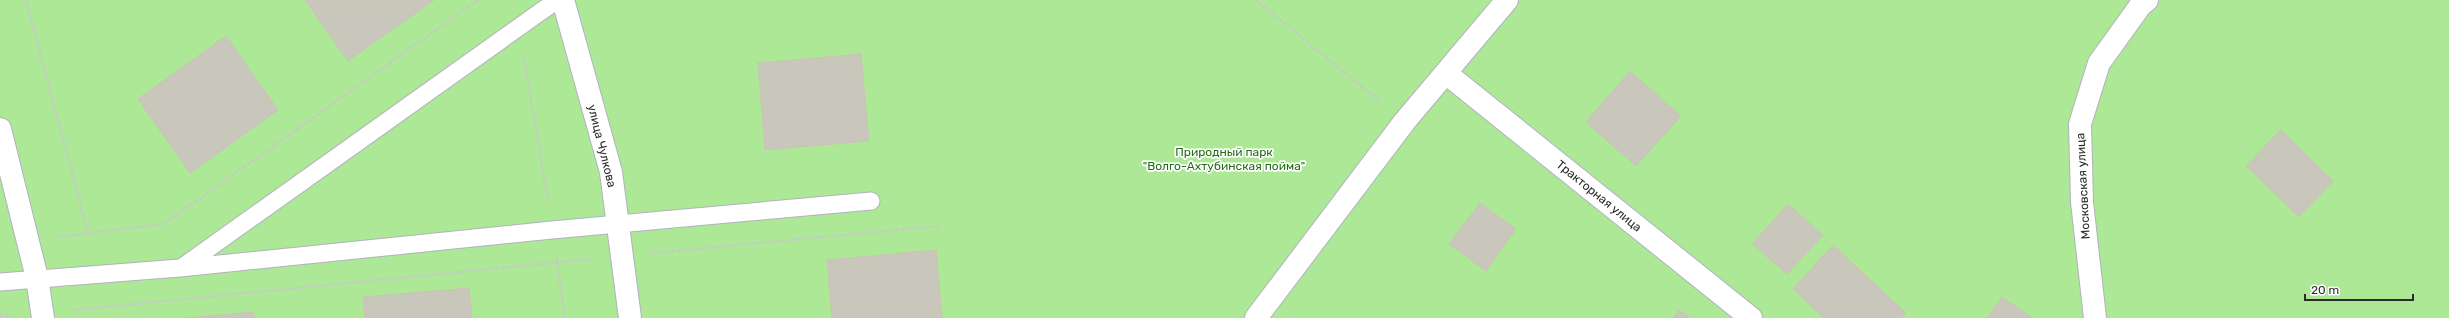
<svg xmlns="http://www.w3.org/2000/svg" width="2449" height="318" viewBox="0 0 2449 318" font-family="Rubik,sans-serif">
	<rect width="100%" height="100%" fill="#eee8dd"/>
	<path fill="#ace895" d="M 0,0 L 2449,0 L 2449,318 L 0,318 Z"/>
	<path fill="#c9c6bb" stroke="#cac4b6" d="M 305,0 L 434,0 L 348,61 Z
		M 226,36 L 278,110 L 190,173 L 138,99 Z
		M 861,54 L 869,141 L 765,150 L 758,63 Z
		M 1630,71 L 1681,116 L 1636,166 L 1586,122 Z
		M 2281,130 L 2333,181 L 2299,217 L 2246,166 Z
		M 1480,203 L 1516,229 L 1486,271 L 1449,244 Z
		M 1788,204 L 1823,235 L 1787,274 L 1752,244 Z
		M 1833,245 L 1906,313 L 1901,318 L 1824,318 L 1793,289 Z
		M 936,250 L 942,318 L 832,318 L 827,260 Z
		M 469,288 L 472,318 L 365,318 L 363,297 Z
		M 2002,297 L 2032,318 L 1987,318 Z
		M 1679,310 L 1690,318 L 1674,318 Z
		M 253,312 L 254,318 L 188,318 Z"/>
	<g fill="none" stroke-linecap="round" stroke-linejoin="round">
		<g stroke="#b1b2c0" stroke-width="19">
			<path id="lane" d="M 181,268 L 557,0
				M 0,282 L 180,268 L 552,230 L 871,201"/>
		</g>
		<g stroke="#b1b2c0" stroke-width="24">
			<path id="street" d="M 563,0 L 611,172 L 630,318
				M 1447,74 L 1751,318
				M 0,129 L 37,278 L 43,318
				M 1256,318 L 1405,121 L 1507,0"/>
		</g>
		<g stroke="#b1b2c0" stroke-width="24">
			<path id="secondary" d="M 2095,318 L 2082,202 L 2080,124 L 2099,63 L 2140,6 L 2147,0"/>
		</g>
		<path stroke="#c8c8c8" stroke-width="2.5" stroke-dasharray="3 2" stroke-linecap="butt" d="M 26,0 L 88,233
			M 1256,0 L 1381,102
			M 524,57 L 548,202
			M 57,237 L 164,224 L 478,0
			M 652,253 L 940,226
			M 556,257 L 565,318
			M 73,310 L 591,259
			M 0,316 L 12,315"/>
		<use href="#lane" stroke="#fff" stroke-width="17"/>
		<use href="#street" stroke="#fff" stroke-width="22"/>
		<use href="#secondary" stroke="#fff" stroke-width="22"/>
	</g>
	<g text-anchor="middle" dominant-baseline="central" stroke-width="3.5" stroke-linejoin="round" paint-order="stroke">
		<g font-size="12" fill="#2b2b2b" stroke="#fff">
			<text transform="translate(602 146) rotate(76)">улица Чулкова</text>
			<text transform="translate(2083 186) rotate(-93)">Московская улица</text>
			<text transform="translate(1599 196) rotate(39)">Тракторная улица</text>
		</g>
		<g font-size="12" fill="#226f15" stroke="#fff">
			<text x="1224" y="152">Природный парк<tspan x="1224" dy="14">"Волго-Ахтубинская пойма"</tspan></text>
		</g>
	</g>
	<path d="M2305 294v6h108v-6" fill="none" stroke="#2b2b2b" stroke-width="2"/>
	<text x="2311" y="294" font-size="12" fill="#2b2b2b" stroke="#ffffff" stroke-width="3" paint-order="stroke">20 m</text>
</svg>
